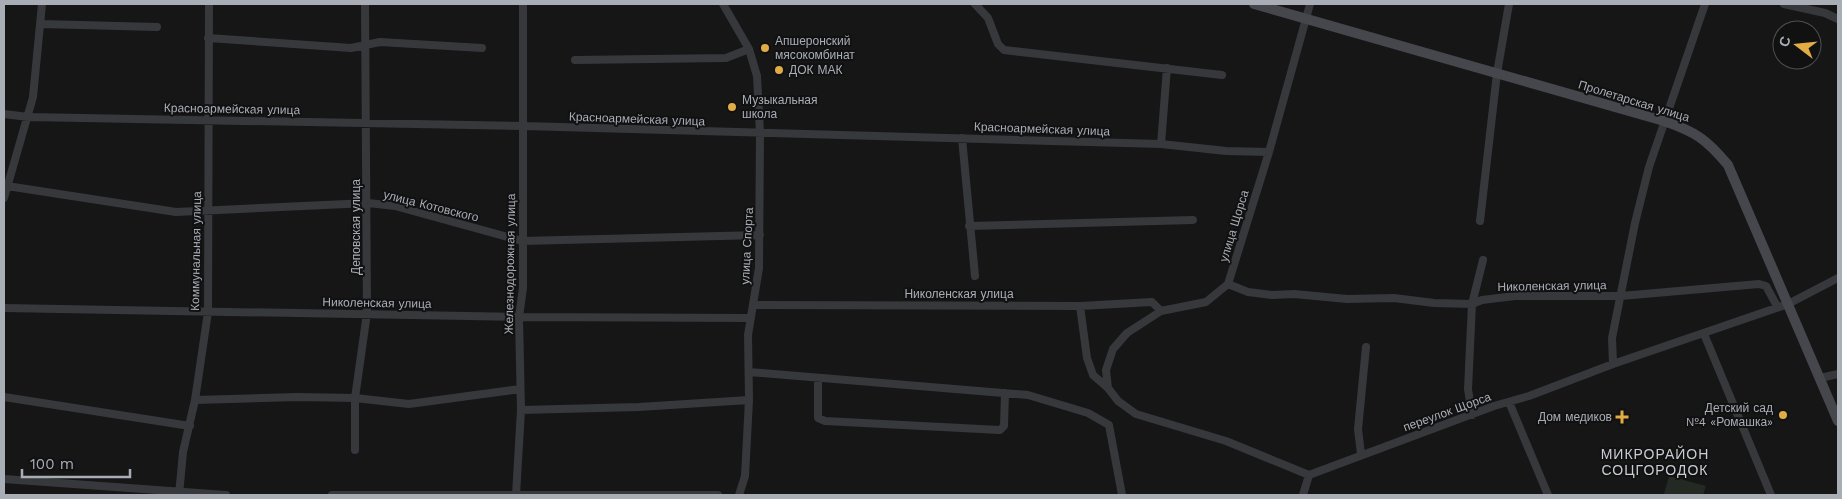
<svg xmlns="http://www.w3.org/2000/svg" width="1842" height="499" viewBox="0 0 1842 499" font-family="'Work Sans',sans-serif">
	<rect width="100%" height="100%" fill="#161617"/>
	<path fill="#222a23" d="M 1669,476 L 1706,486 L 1703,495 L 1664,494 Z"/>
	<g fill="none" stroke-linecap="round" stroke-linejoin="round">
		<path stroke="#37383c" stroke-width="8" d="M 723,4 L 749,49 L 757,76 L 760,133 L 759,268 L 748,335 L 749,400 L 745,476 L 739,495
			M 975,4 L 988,18 L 998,44 L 1004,50 L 1222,75
			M 1310,4 L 1269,152 L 1228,284 L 1206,302 L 1161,311 L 1127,333 L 1113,349 L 1106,370 L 1108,388 L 1118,401 L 1136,414 L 1226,441 L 1309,475 L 1494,406 L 1529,396 L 1613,364 L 1788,304 L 1838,278
			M 1784,4 L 1825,13 L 1838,19
			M 41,24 L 157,27
			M 208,38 L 351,48 L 380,42 L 482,48
			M 575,60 L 726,58 L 749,49
			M 4,114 L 28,117 L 524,126 L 1161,144 L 1226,151 L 1269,152
			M 962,138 L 975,276
			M 1161,144 L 1167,68
			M 7,186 L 176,212 L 368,203 L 395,206 L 522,241 L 760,235
			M 4,198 L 33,97 L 42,4
			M 1480,221 L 1497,73 L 1509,4
			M 969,226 L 1193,220
			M 1228,284 L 1248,292 L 1272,295 L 1294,294 L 1347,299 L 1394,298 L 1434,303 L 1472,304 L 1482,300 L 1515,296 L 1621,296 L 1759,284 L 1766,286 L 1777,306
			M 753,305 L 1080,306 L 1152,302 L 1161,311
			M 1080,306 L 1087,358 L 1093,375 L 1108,388
			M 4,308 L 519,317 L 750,318
			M 1704,334 L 1771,495
			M 1613,364 L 1612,338 L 1635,223 L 1649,167 L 1705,4
			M 749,372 L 1028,395 L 1088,413 L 1109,425 L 1122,495
			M 1820,378 L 1838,374
			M 818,379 L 818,418 L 825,421 L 1000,430 L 1004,426 L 1005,393
			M 4,397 L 190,426
			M 195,400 L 297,397 L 355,398 L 409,404 L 520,389
			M 1509,402 L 1548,495
			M 521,410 L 639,407 L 749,400
			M 1472,415 L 1468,389 L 1472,304 L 1483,260
			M 355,450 L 355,398 L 367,313 L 365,4
			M 1361,454 L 1358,429 L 1366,347
			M 4,479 L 226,495
			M 179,495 L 183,452 L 195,400 L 208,312 L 209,4
			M 332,495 L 718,495
			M 516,495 L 521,410 L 519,317 L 523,288 L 523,4
			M 1303,495 L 1309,475"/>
		<path stroke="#45474c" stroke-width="10" d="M 1254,4 L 1664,121 C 1696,132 1706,139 1728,165 L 1838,421"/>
	</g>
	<g fill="#e2ac44" stroke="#111112" stroke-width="2">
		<circle cx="765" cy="48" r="5"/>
		<circle cx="779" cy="70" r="5"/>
		<circle cx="732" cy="107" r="5"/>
		<circle cx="1783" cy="415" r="5"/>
		<path d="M1619.5 409.5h5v5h5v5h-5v5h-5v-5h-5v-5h5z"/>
	</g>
	<g text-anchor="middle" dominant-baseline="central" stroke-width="4" stroke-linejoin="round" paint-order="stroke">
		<g font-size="12" fill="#a9adb6" stroke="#111112" text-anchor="start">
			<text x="775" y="41">Апшеронский<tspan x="775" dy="14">мясокомбинат</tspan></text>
			<text x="789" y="70">ДОК МАК</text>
			<text x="742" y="100">Музыкальная<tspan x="742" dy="14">школа</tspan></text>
			<text x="1773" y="408" text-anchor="end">Детский сад<tspan x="1773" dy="14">№4 «Ромашка»</tspan></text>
			<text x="1612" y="417" text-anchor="end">Дом медиков</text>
		</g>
		<g font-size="12" fill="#a9adb6" stroke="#111112">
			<text transform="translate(1634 101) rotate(17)">Пролетарская улица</text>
			<text transform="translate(232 109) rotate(1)">Красноармейская улица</text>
			<text transform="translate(637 119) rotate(2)">Красноармейская улица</text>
			<text transform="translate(1042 129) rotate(2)">Красноармейская улица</text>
			<text transform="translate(431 206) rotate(14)">улица Котовского</text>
			<text transform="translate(1234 226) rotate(-73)">улица Щорса</text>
			<text transform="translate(356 227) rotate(-90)">Деповская улица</text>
			<text transform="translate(747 246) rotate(-87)">улица Спорта</text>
			<text transform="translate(196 251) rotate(-89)">Коммунальная улица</text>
			<text transform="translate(510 264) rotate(-89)">Железнодорожная улица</text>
			<text transform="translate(1552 286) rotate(-1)">Николенская улица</text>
			<text x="959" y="294">Николенская улица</text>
			<text transform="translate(377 303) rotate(1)">Николенская улица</text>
			<text transform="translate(1447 412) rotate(-20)">переулок Щорса</text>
		</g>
		<g font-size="14" letter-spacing="1" fill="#caccd3" stroke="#111112">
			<text x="1655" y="454">МИКРОРАЙОН<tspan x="1655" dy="16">СОЦГОРОДОК</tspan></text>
		</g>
	</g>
	<rect width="1842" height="499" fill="none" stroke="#a9adb6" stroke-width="10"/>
	<g transform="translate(1797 45) rotate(286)"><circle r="24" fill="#111112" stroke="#4e4f54"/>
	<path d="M0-4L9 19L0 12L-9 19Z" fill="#e2ac44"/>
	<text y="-8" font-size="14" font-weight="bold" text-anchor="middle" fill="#a9adb6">С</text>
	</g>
	<path d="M22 469v8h108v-8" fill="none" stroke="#a9adb6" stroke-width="2.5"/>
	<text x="30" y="469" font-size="15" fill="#a9adb6" stroke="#111112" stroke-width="4" paint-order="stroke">100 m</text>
</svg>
